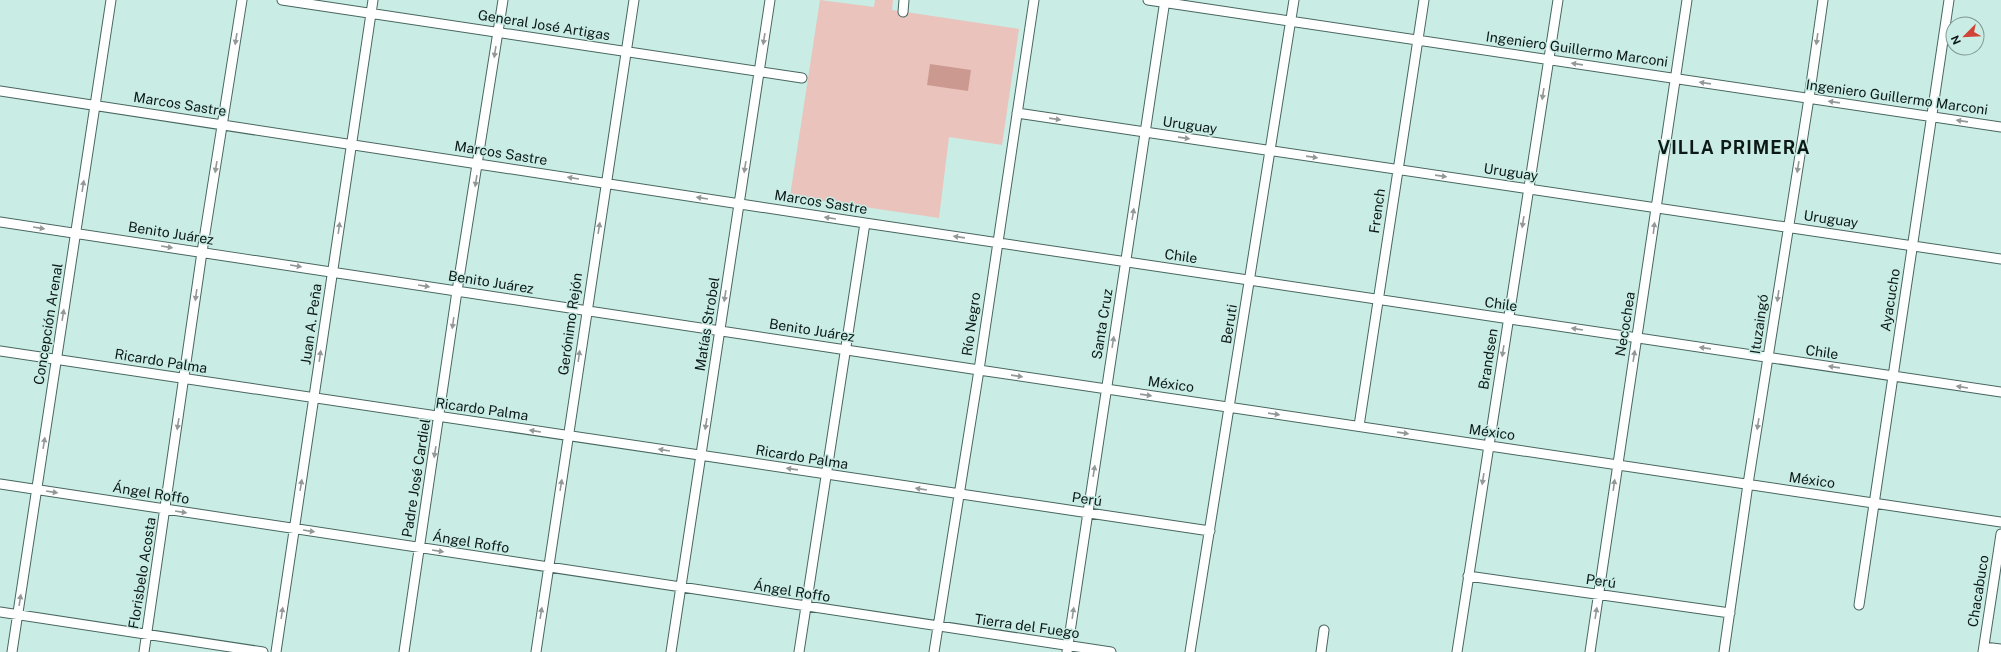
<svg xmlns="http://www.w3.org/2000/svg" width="2001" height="652" viewBox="0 0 2001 652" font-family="'Public Sans',sans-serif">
	<rect width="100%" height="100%" fill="#c9ece4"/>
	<path fill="#eac3bd" d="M 820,0 L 874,7 L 875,0 L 893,0 L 892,10 L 1019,29 L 1002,145 L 949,137 L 939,218 L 790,196 Z"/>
	<path fill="#cc9990" d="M 930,64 L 971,70 L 968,91 L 927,85 Z"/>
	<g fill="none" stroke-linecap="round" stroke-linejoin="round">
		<g stroke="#47665f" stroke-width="11">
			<path id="minor" d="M 282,0 L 802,78
				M 1148,0 L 2001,127
				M 903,12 L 904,0
				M 0,91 L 865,223 L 2001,392
				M 1017,113 L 2001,259
				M 0,222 L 979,370 L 2001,522
				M 0,351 L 1210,531
				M 1359,426 L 1424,0
				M 0,484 L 1111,652
				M 1468,576 L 1730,613
				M 1859,605 L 1949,0
				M 0,612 L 263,652
				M 1984,647 L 2001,649
				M 12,652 L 111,0
				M 144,652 L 202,252 L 242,0
				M 276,652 L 373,0
				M 404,652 L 457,291 L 503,0
				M 536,652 L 634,0
				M 671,652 L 770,0
				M 799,652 L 865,223
				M 934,652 L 979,370 L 1034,0
				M 1067,652 L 1165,0
				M 1190,652 L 1294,0
				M 1321,652 L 1324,630
				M 1457,652 L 1558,0
				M 1590,652 L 1687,0
				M 1724,652 L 1748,484 L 1809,98 L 1823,0
				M 1983,652 L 2001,534"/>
		</g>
		<use href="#minor" stroke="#fff" stroke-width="9"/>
	</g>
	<defs><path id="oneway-solid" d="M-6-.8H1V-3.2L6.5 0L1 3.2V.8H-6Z"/></defs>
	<g fill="#929897">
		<use href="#oneway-solid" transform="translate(236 39) rotate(99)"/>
		<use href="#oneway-solid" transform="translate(764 39) rotate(99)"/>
		<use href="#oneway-solid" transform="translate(1817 39) rotate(98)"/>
		<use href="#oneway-solid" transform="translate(495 52) rotate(99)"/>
		<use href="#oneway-solid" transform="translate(1577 64) rotate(-172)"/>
		<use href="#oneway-solid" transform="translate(1705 83) rotate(-172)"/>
		<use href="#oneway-solid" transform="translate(1543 94) rotate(99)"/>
		<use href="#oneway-solid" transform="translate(1834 102) rotate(-172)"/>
		<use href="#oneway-solid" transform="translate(1055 119) rotate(8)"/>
		<use href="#oneway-solid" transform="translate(1962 121) rotate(-172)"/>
		<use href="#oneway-solid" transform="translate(1184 138) rotate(8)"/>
		<use href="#oneway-solid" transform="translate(1312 157) rotate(8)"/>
		<use href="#oneway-solid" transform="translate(216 167) rotate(99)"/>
		<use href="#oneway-solid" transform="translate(745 167) rotate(99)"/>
		<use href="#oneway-solid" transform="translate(1798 167) rotate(99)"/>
		<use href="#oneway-solid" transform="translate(1441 176) rotate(8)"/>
		<use href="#oneway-solid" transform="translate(573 178) rotate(-171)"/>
		<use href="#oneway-solid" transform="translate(476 181) rotate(99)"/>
		<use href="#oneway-solid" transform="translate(83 186) rotate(-81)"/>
		<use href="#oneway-solid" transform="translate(702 198) rotate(-171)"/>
		<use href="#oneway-solid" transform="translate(1133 214) rotate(-81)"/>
		<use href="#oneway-solid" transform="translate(830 218) rotate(-171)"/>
		<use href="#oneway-solid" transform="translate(1523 222) rotate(99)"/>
		<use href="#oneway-solid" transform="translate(39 228) rotate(9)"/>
		<use href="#oneway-solid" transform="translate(339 228) rotate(-82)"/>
		<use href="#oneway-solid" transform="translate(599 228) rotate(-81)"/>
		<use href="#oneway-solid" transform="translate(1654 228) rotate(-83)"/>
		<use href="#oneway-solid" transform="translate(959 237) rotate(-172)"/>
		<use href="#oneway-solid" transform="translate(167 247) rotate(9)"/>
		<use href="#oneway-solid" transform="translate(296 266) rotate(9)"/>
		<use href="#oneway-solid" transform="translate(424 286) rotate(9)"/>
		<use href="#oneway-solid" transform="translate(196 295) rotate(98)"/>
		<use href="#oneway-solid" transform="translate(725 296) rotate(99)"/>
		<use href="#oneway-solid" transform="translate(1778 296) rotate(98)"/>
		<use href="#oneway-solid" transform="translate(63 315) rotate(-81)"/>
		<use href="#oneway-solid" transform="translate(453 323) rotate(98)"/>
		<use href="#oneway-solid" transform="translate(1577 329) rotate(-171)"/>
		<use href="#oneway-solid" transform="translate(1113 342) rotate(-81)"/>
		<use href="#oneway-solid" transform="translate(1705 348) rotate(-172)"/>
		<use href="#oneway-solid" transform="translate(1503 351) rotate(99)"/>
		<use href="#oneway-solid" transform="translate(320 356) rotate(-82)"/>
		<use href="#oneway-solid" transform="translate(579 356) rotate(-82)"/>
		<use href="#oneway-solid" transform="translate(1634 356) rotate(-81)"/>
		<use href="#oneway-solid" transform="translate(1834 367) rotate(-172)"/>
		<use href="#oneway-solid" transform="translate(1017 376) rotate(8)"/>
		<use href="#oneway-solid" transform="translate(1962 387) rotate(-171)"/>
		<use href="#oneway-solid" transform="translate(1146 395) rotate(8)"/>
		<use href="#oneway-solid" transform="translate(1274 414) rotate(8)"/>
		<use href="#oneway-solid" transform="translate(178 424) rotate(99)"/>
		<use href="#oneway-solid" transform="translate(706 424) rotate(99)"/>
		<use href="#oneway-solid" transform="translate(1758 424) rotate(99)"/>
		<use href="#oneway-solid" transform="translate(535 431) rotate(-171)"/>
		<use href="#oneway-solid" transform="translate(1403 433) rotate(8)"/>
		<use href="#oneway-solid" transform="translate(44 443) rotate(-81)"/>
		<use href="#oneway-solid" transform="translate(664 450) rotate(-171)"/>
		<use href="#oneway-solid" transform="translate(435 452) rotate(99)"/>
		<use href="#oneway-solid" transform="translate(792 469) rotate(-172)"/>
		<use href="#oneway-solid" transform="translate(1094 471) rotate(-81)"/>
		<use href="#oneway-solid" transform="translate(1483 479) rotate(99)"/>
		<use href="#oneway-solid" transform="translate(301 485) rotate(-81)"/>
		<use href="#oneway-solid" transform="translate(561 485) rotate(-81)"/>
		<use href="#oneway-solid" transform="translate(1614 485) rotate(-82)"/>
		<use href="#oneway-solid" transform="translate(921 489) rotate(-171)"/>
		<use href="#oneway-solid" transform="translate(52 492) rotate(9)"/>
		<use href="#oneway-solid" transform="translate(181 512) rotate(9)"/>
		<use href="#oneway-solid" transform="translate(309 531) rotate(9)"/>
		<use href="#oneway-solid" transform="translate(438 551) rotate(9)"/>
		<use href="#oneway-solid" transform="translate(20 600) rotate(-81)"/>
		<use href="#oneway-solid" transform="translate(282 613) rotate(-82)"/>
		<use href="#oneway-solid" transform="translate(541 613) rotate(-81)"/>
		<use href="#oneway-solid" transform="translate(1073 613) rotate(-82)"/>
		<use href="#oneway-solid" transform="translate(1596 613) rotate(-81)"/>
	</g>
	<g text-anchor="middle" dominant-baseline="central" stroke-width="3" stroke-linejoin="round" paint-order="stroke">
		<g font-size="14" fill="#0d1917" stroke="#c9ece4">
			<text transform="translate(544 25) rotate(9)">General José Artigas</text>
			<text transform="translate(1577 49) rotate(8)">Ingeniero Guillermo Marconi</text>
			<text transform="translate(1897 97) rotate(8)">Ingeniero Guillermo Marconi</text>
			<text transform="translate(180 104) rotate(9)">Marcos Sastre</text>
			<text transform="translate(1190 125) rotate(8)">Uruguay</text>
			<text transform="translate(501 153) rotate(9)">Marcos Sastre</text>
			<text transform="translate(1511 172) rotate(8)">Uruguay</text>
			<text transform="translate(821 202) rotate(9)">Marcos Sastre</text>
			<text transform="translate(1377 211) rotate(-82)">French</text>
			<text transform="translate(1831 219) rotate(8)">Uruguay</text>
			<text transform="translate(171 233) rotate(9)">Benito Juárez</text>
			<text transform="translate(1181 256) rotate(8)">Chile</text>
			<text transform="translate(491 282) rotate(9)">Benito Juárez</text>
			<text transform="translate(1890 300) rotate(-81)">Ayacucho</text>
			<text transform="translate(1501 304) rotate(8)">Chile</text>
			<text transform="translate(48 324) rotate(-81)">Concepción Arenal</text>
			<text transform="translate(311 324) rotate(-82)">Juan A. Peña</text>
			<text transform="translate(570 324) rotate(-82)">Gerónimo Rejón</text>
			<text transform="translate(707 324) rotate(-81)">Matías Strobel</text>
			<text transform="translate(971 324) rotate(-82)">Río Negro</text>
			<text transform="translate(1102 324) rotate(-81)">Santa Cruz</text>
			<text transform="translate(1229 324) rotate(-81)">Beruti</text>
			<text transform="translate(1625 324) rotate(-81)">Necochea</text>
			<text transform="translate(1759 324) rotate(-82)">Ituzaingó</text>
			<text transform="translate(812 330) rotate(9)">Benito Juárez</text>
			<text transform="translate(1822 352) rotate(8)">Chile</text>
			<text transform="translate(1488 359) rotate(-81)">Brandsen</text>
			<text transform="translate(161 361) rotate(9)">Ricardo Palma</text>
			<text transform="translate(1171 384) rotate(8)">México</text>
			<text transform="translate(482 409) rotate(8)">Ricardo Palma</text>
			<text transform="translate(1492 432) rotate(8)">México</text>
			<text transform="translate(802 457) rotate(9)">Ricardo Palma</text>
			<text transform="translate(416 478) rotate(-81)">Padre José Cardiel</text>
			<text transform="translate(1812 480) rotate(8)">México</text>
			<text transform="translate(151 493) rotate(9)">Ángel Roffo</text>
			<text transform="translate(1087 499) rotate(8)">Perú</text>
			<text transform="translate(471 542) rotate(9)">Ángel Roffo</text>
			<text transform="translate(142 573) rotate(-81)">Florisbelo Acosta</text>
			<text transform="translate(1601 581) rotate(8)">Perú</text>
			<text transform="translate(792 591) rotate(9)">Ángel Roffo</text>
			<text transform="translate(1978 591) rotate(-81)">Chacabuco</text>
			<text transform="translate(1027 626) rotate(8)">Tierra del Fuego</text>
		</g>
		<g font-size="18" font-weight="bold" letter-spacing="1" fill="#0d1917" stroke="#c9ece4">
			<text x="1734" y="147">VILLA PRIMERA</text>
		</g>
	</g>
	<g transform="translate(1965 36) rotate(246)"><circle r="19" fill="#c9ece4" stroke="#7e9892"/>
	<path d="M0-3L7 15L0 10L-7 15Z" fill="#d04336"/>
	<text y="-6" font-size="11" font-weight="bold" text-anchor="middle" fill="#0d1917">N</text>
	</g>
</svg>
